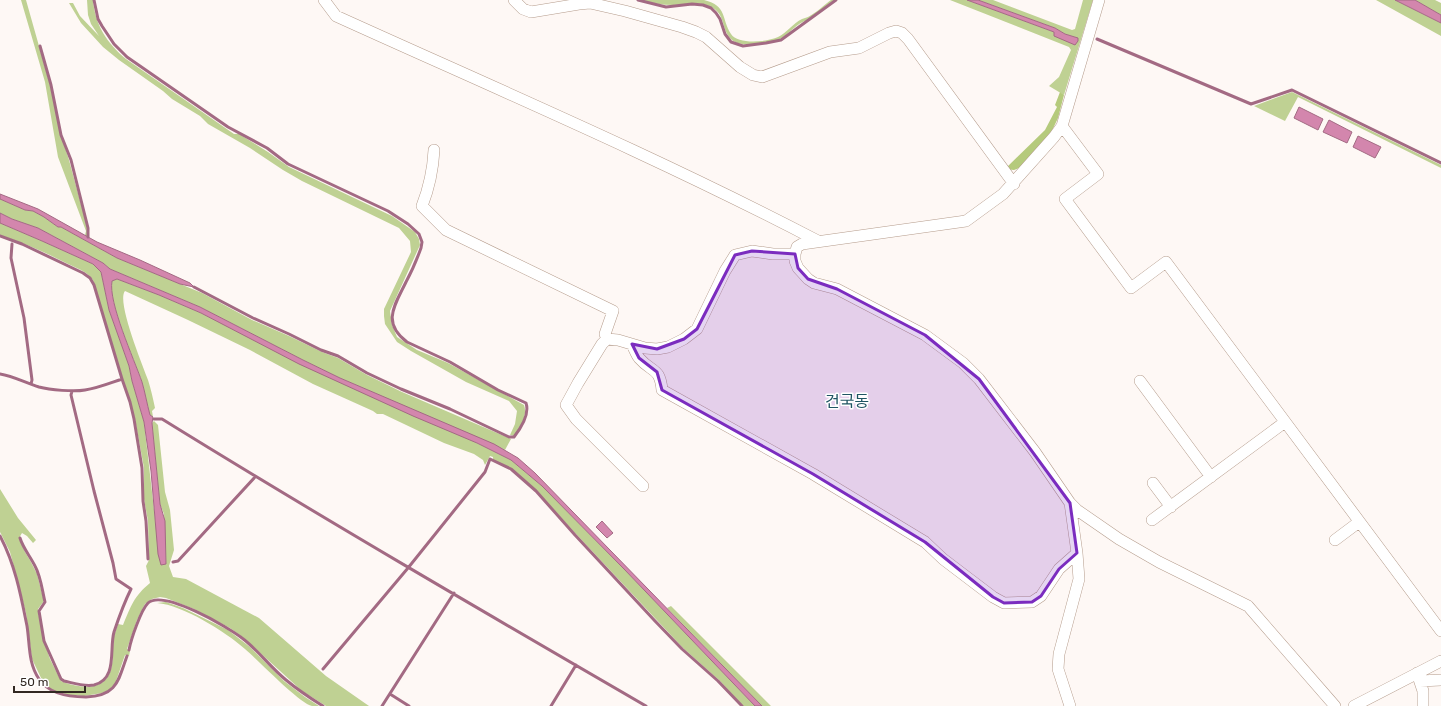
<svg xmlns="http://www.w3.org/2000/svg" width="1441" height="706" viewBox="0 0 1441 706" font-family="Rubik,'Noto Sans KR',sans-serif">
	<rect width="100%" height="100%" fill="#fef8f5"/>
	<path fill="#bfd193" d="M 21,0 L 26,0 L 50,85 L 61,135 L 69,160 L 88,230 L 87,237 L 85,235 L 86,231 L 58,157 L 45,82 Z
		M 87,0 L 93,0 C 95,25 107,43 126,59 L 234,134 L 239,134 L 268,152 L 289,167 L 392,216 L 415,232 L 419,239 L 420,245 L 390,311 L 392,325 L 397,337 L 417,350 L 448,363 L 524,405 C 528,416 520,427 514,436 L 510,435 L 515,424 L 517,411 L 509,401 L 466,382 L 411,351 L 397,342 L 385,324 L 384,316 L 384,309 L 411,252 L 410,241 L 399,228 L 302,181 L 283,170 L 250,148 L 208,124 L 200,116 L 172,99 L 163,91 L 119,60 L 103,47 L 81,23 L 69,3 L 73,3 L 80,16 L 99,36 L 91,24 L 88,15 Z
		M 642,0 L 704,0 C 728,6 721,19 731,34 C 738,45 767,42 778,37 C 787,33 793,23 802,19 C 804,18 806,18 808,17 C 816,13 824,5 831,0 L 834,0 L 808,20 C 796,23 790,34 780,39 C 770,44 741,48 732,40 C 719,28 728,12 706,5 C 695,1 684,5 673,5 C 662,5 652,3 642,0 Z
		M 950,0 L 967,0 L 1054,32 L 1078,38 L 1065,34 L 1055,28 L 978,0 L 993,0 L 1072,30 L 1075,29 L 1083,0 L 1093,0 L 1064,95 L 1049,86 L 1059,77 L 1071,50 L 1069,47 Z
		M 1376,0 L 1395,0 L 1441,23 L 1441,36 Z
		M 1415,0 L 1435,0 L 1441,3 L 1441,15 Z
		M 1292,92 L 1441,165 L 1441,168 L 1298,97 L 1285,121 L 1254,106 Z
		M 0,199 L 25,210 L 33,211 L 44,217 L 58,227 L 61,227 L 117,258 L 202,293 L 252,320 L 289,336 L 322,352 L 338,358 L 367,375 L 402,392 L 511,439 L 505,450 L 340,378 L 303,360 L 200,307 L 110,269 L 103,263 L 38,228 L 12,219 L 0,213 Z
		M 0,223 L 42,241 L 93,264 L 101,272 L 109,310 L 129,366 L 132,381 L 144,422 L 156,527 L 166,564 L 164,514 L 160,504 L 152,423 L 154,421 L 158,425 L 165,492 L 170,510 L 174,550 L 169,566 L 173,577 L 186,579 L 259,618 L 326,676 L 369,706 L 326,706 L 302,691 L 244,638 L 230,628 L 194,609 L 166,598 L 160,597 L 152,599 L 145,604 L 137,620 L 127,649 L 130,651 L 129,656 L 125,655 L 115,684 L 109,690 L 102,693 L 84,696 L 68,695 L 55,691 L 48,687 L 43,682 L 32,659 L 26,613 L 10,552 L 0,532 L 0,489 L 18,518 L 36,540 L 33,543 L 27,536 L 22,533 L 19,538 L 25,552 L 31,562 L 37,574 L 44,601 L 38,609 L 38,612 L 44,641 L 50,659 L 61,681 C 70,685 84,688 94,686 C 118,680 111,654 114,636 C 115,632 117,628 118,624 L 123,625 C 131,606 134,596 150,583 L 146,566 L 149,560 L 148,521 L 144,499 L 144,468 L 135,419 L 93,280 C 87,271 76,268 66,263 C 45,252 23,243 0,235 Z
		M 117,279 L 159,295 L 201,313 L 477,443 L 511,460 L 542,486 L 624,569 L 755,706 L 743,706 L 720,681 L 683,648 L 576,534 L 535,489 L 510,468 L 493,460 L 493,457 L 490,456 L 485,465 L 483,460 L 474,454 L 444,443 L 383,414 L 377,414 L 373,411 L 313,384 L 250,350 L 188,320 L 125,291 C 116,301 143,366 148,380 C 151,389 153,399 155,408 L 152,411 L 153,417 L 150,415 C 147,404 145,393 142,382 C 134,358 108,302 112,281 Z
		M 166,602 L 183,608 L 228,630 L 250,647 L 284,681 L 305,697 L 319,706 C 317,706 314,706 312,706 C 299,703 258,660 245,649 C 226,632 183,605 157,603 Z
		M 671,606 L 771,706 L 762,706 L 667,608 Z"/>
	<path fill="#b5ca7c" d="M 1060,92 L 1064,95 L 1058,118 L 1049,137 L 1019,168 L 1014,170 L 1005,169 L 1045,130 L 1057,107 L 1055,105 Z"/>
	<path fill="#d386ad" stroke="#a36a83" d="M 967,0 L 978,0 L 1055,28 L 1065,34 L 1078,38 L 1078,41 L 1075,45 L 1054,36 L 1054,32 Z
		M 1395,0 L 1415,0 L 1441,15 L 1441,23 Z
		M 1299,107 L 1323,119 L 1318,130 L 1294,118 Z
		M 1329,120 L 1352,132 L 1347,143 L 1323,132 Z
		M 1358,136 L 1381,147 L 1375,158 L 1353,147 Z
		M 0,194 L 38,209 L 97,242 L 140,260 L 190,283 L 194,287 L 180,284 L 117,258 L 61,227 L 58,227 L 44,217 L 33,211 L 25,210 L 0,199 Z
		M 0,213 L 12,219 L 38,228 L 103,263 L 110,269 L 200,307 L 303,360 L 340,378 L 494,444 L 518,458 L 535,473 L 762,706 L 755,706 L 624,569 L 542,486 L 511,460 L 477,443 L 413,416 L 299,364 L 201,313 L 159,295 L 117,279 L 112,281 C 108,302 134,359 142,382 C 145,392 147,404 150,415 L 153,417 L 152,423 L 160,504 L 165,521 L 166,564 L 161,565 L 158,554 L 151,471 L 144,422 L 132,381 L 129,366 L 109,310 L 101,272 L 93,264 L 42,241 L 0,223 Z
		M 602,521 L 613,533 L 607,538 L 596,527 Z"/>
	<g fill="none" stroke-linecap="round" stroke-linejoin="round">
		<path stroke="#a36a83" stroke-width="3" d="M 94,0 L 98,19 L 102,26 L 114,44 L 127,57 L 228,127 L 267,148 L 288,164 L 388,211 L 408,224 L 419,234 L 422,242 L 421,248 C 417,259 412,271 406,282 C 395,305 381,322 407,342 L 450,362 L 498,390 L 526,403 C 530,415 521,428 514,437 L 509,437 L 450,409 L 401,389 L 367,373 L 338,356 L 321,350 L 289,334 L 253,318 L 194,287
			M 638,0 L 666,7 L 692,4 L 703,5 L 711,8 L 716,13 L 720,19 L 725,34 L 731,42 L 743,46 L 766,43 L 781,40 L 836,0
			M 1097,39 L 1251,104 L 1292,90 L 1441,163
			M 40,46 L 51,85 L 61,135 L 71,160 L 88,228 L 88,237
			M 0,236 L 22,244 L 83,273 L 90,278 L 94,285 L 122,379
			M 12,244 L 11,258 L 24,318 L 32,380 L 31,384
			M 0,374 C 13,376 26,383 39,387 C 50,390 74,392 85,390 C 98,388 110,383 122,379 L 130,402 L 134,419 L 142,468 L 143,501 L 146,521 L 148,559
			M 154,419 L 162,419 C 322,518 484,612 646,706
			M 0,536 C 15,564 21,596 27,626 C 30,645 28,663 39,679 C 49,694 69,697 86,697 C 117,696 118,681 127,656
			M 20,538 C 23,548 30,556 35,566 C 41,577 42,590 45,602 L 39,611 L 44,641 L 61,679 L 64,681 C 73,683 84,687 94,685 C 118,679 109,649 114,632 C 119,617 124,603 131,589 L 116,579 L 113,563 L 94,491 L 71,395 L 72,391
			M 173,562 L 178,561 L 255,477
			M 129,650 C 131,639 141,610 148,603 C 163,589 228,627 242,638 C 258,650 270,667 286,680 C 298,690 310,698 323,706
			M 323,669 L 408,568 L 485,472 L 490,459 L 511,469 L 536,491 L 575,535 L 655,621 L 682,649 L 718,681 L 742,706
			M 390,694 L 409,706
			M 382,706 L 454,593
			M 551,706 L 576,665"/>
		<g stroke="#b59c8c" stroke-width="12">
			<path id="minor" d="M 324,0 L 336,16 C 497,89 661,159 818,241
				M 514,0 L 523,9 L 531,12 L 579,4 L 590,3 L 625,11 L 682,27 L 696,32 L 706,37 L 740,67 L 753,75 L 762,77 L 830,52 L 859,48 L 889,33 L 896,31 L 902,33 L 908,39 L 1014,184
				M 1099,0 L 1062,126 L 1054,137 L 1003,194 L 966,221 L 802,244 L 797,247 L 795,254 L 795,261 L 798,268 L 808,279 L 814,283 L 837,289 L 925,335 L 963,363 L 979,379 L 1035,452 L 1070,503 L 1077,510 L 1119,539 L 1159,562 L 1248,606 L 1335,706
				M 1062,126 L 1098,174 L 1065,199 L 1131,288 L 1166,262 L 1441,631
				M 434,150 C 433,170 429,188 422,206 L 446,230 L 613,311 L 605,334 L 607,339
				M 632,344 C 634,349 636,354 639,358 C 652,373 660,367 662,390 L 813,474 L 925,542 L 943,559 L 993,597 L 1004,603 L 1032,602 L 1041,596 L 1059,569 L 1077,553
				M 1140,381 L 1211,477
				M 1153,483 L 1171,507
				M 643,486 L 576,419 L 566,405 L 578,383 L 602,344 L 607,339 L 618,340 L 645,348 L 657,349 L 668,347 L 684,339 L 697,329 L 725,271 L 735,255 L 752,251 L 773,254 L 795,254
				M 1070,503 L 1077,553 L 1079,579 L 1059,654 L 1058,669 L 1070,706
				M 1152,520 L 1285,422
				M 1335,540 L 1359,522
				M 1417,673 L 1423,691 L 1423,706
				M 1420,681 L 1441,680
				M 1354,706 L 1441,661"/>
		</g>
		<use href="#minor" stroke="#fff" stroke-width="11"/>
	</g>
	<path fill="#7b2cbf" fill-opacity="0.2" stroke="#7b2cbf" stroke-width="3" stroke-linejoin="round" d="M 752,251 L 795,254 L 798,268 L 808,279 L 837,289 L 925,335 L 979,379 L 1070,503 L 1077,553 L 1059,569 L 1041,596 L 1032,602 L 1004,603 L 993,597 L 925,542 L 813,474 L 662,390 L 657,372 L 639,358 L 632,344 L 657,349 L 684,339 L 697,329 L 735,255 Z"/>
	<g text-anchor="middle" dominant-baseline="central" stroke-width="3" stroke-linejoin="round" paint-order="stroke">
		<g font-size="16" fill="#1f5463" stroke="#fff">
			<text x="847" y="401">건국동</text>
		</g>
	</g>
	<path d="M14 686v6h71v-6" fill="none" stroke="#322822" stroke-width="2"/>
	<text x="20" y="686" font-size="12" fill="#322822" stroke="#ffffff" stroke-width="3" paint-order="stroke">50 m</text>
</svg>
